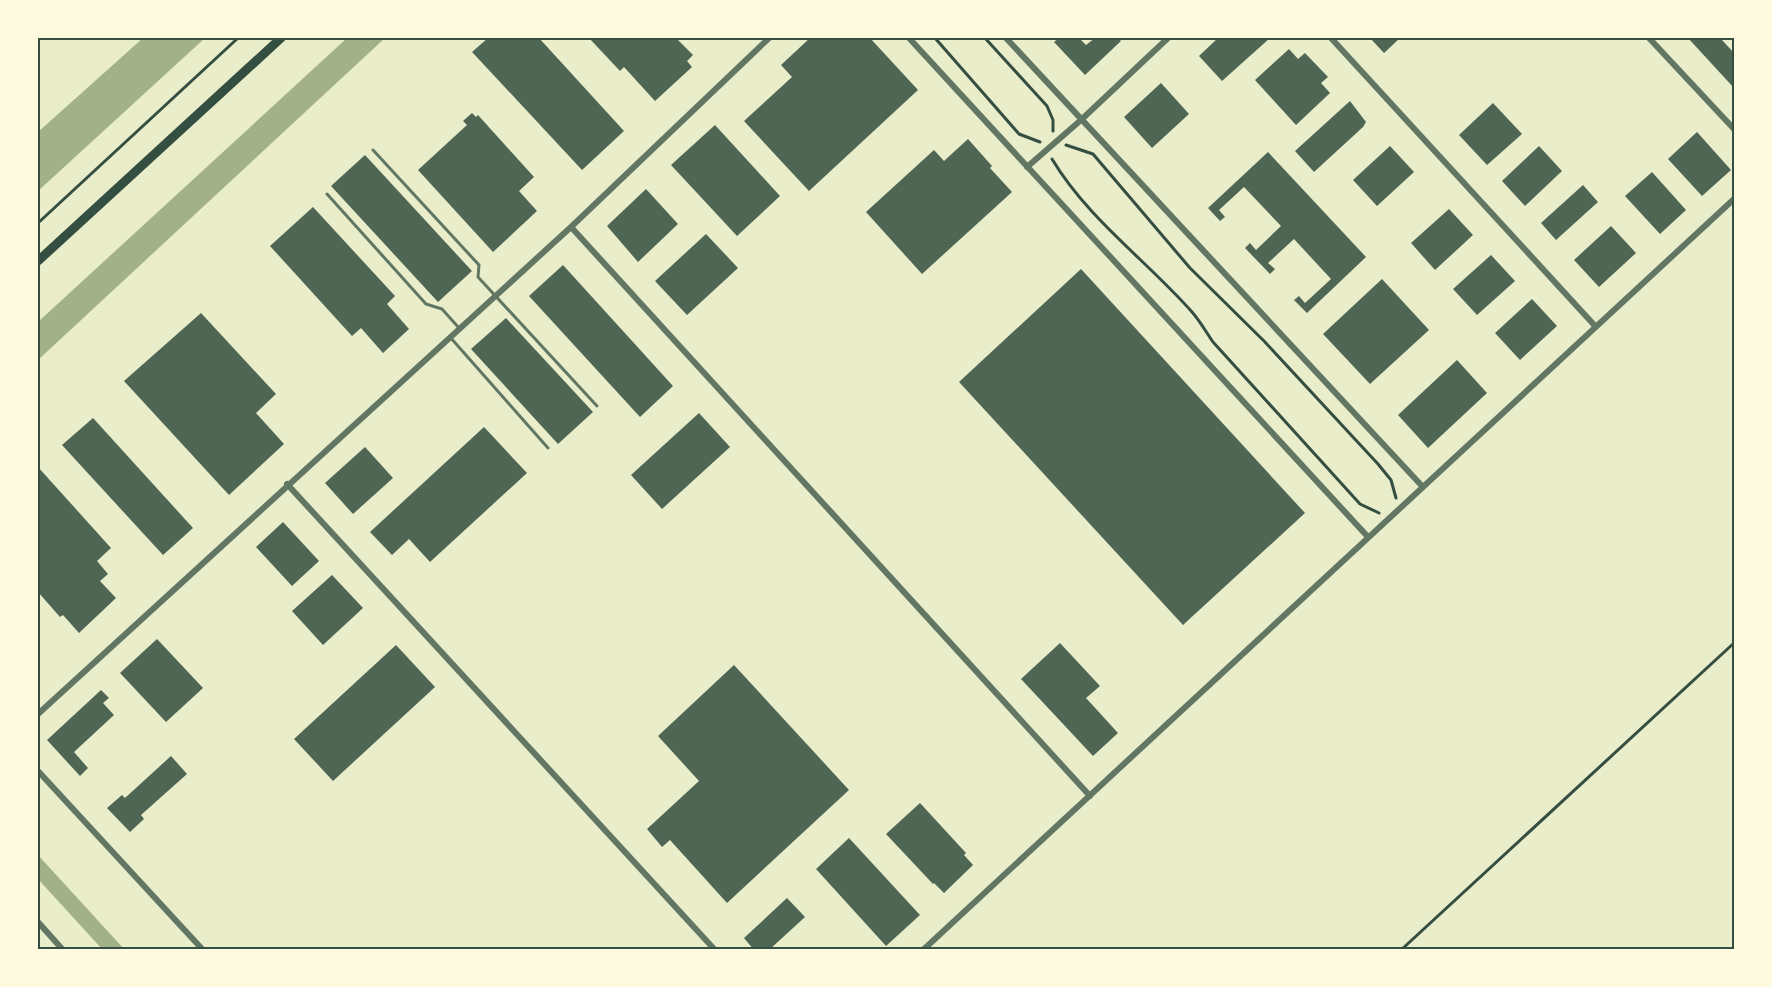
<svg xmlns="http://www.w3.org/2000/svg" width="1772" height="987" viewBox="0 0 1772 987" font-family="Quicksand,sans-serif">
	<rect width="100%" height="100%" fill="#e9edc9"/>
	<path fill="#a3b18a" d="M 143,38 L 205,38 L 38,191 L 38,132 Z
		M 347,38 L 385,38 L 38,360 L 38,322 Z
		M 38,855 L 124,949 L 102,949 L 38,879 Z"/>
	<path fill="#4f6655" d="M 488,38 L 539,38 L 624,131 L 582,170 L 472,52 Z
		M 589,38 L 676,38 L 693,55 L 687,61 L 692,67 L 655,101 L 624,67 L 620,71 Z
		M 810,38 L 870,38 L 918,90 L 809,191 L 744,121 L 792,77 L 781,65 Z
		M 1059,38 L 1079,38 L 1086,45 L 1095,38 L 1118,38 L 1121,41 L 1085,75 L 1054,42 Z
		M 1218,38 L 1270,38 L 1222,81 L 1199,56 Z
		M 1370,38 L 1400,38 L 1384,53 Z
		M 1688,38 L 1725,38 L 1722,40 L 1734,53 L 1734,88 Z
		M 1289,49 L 1298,59 L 1305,53 L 1328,77 L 1321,83 L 1330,93 L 1296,125 L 1255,80 Z
		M 1161,83 L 1189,114 L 1152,148 L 1124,117 Z
		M 1350,101 L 1366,122 L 1363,127 L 1314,172 L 1295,151 Z
		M 1493,103 L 1522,134 L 1487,165 L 1459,135 Z
		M 472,113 L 476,117 L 478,115 L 534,177 L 519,191 L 537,211 L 493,252 L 418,170 L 467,125 L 463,121 Z
		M 715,125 L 780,196 L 737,236 L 671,165 Z
		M 1697,132 L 1731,170 L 1702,196 L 1668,159 Z
		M 968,139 L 992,166 L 990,168 L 1012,192 L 922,274 L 866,212 L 934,150 L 944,161 Z
		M 1390,146 L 1414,172 L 1377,206 L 1353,180 Z
		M 1539,146 L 1562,171 L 1525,206 L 1502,181 Z
		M 1268,152 L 1366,257 L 1307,313 L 1294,300 L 1299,296 L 1305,303 L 1331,279 L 1294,239 L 1268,263 L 1275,269 L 1270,274 L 1245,248 L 1250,243 L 1256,250 L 1281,226 L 1244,187 L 1219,210 L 1225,217 L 1220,221 L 1208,208 Z
		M 365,155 L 472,271 L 438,302 L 331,186 Z
		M 1652,172 L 1686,210 L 1660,234 L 1625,196 Z
		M 1583,185 L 1598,202 L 1556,240 L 1541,223 Z
		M 646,189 L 678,224 L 638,262 L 607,226 Z
		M 313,207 L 395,296 L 387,304 L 409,329 L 383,353 L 361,328 L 352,336 L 270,246 Z
		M 1449,209 L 1473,235 L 1435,270 L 1411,243 Z
		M 1611,226 L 1636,253 L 1599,287 L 1574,260 Z
		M 706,234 L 738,268 L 687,315 L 655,281 Z
		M 1491,255 L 1515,281 L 1477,315 L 1453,289 Z
		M 563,265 L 673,386 L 640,417 L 529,296 Z
		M 1081,269 L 1305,513 L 1183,625 L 959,382 Z
		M 1382,279 L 1429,330 L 1370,384 L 1323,334 Z
		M 1532,299 L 1557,326 L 1520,360 L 1495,333 Z
		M 201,313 L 276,394 L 256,413 L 284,444 L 229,495 L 124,381 Z
		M 506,318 L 593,412 L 558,444 L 471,349 Z
		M 1457,360 L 1487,393 L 1428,448 L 1398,415 Z
		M 699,413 L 730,447 L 662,509 L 631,475 Z
		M 93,418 L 193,528 L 163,555 L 62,445 Z
		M 484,427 L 527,473 L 430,562 L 409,539 L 392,555 L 370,532 Z
		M 365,447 L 393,478 L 353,514 L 325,483 Z
		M 38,467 L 111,548 L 97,561 L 108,574 L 100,581 L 116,598 L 79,633 L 63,615 L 60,617 L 38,592 Z
		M 283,522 L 319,561 L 292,586 L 256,547 Z
		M 332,575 L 363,608 L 323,645 L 292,611 Z
		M 157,639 L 203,688 L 166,722 L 120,673 Z
		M 1060,643 L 1100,686 L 1086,698 L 1118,733 L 1093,756 L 1021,679 Z
		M 396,645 L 435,687 L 333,781 L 294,739 Z
		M 734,665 L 849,790 L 727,903 L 670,840 L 662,847 L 647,829 L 699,781 L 658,736 Z
		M 101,690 L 109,698 L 103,703 L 114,715 L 74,752 L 88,768 L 80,776 L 47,740 Z
		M 171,756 L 187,774 L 141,815 L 144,819 L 130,832 L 107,808 L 122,795 L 125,798 Z
		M 920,803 L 966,853 L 964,855 L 973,865 L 944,893 L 934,883 L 933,884 L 886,834 Z
		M 849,838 L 920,915 L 886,946 L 816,869 Z
		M 787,898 L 805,917 L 769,950 L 754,950 L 744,938 Z"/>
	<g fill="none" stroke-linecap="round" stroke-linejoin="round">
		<path stroke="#344e41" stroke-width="3" d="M 935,38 L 1019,134 L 1040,142
			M 985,38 L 1047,106 L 1053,120 L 1053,131
			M 1066,145 L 1093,154 L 1190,268 L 1264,341 L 1378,464 L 1391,480 L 1396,498
			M 1052,159 C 1088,219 1146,260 1192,312 C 1200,321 1206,332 1213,342 L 1360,504 L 1379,513
			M 38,223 L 238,38
			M 1401,950 L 1734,643"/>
		<path stroke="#617663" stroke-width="3" d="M 373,150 L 479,265 L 478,277 L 597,406
			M 327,194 L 426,304 L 442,309 L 459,328
			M 450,337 L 548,448"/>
		<path stroke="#617663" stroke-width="6" d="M 909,38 L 1368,537
			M 1006,38 L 1422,486
			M 1331,38 L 1596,327
			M 1649,38 L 1734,129
			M 1027,167 L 1081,120 L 1168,38
			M 571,227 L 1090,796
			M 287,484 L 715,950
			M 38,714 L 571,227 L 769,38
			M 38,771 L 203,950
			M 38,922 L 63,950
			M 923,950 L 1734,199"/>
		<path stroke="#344e41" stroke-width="9" d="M 38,261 L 281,38"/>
	</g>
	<rect width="1772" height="987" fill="none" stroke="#fefae0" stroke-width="78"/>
	<rect x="39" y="39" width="1694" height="909" fill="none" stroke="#344e41" stroke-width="2"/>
</svg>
